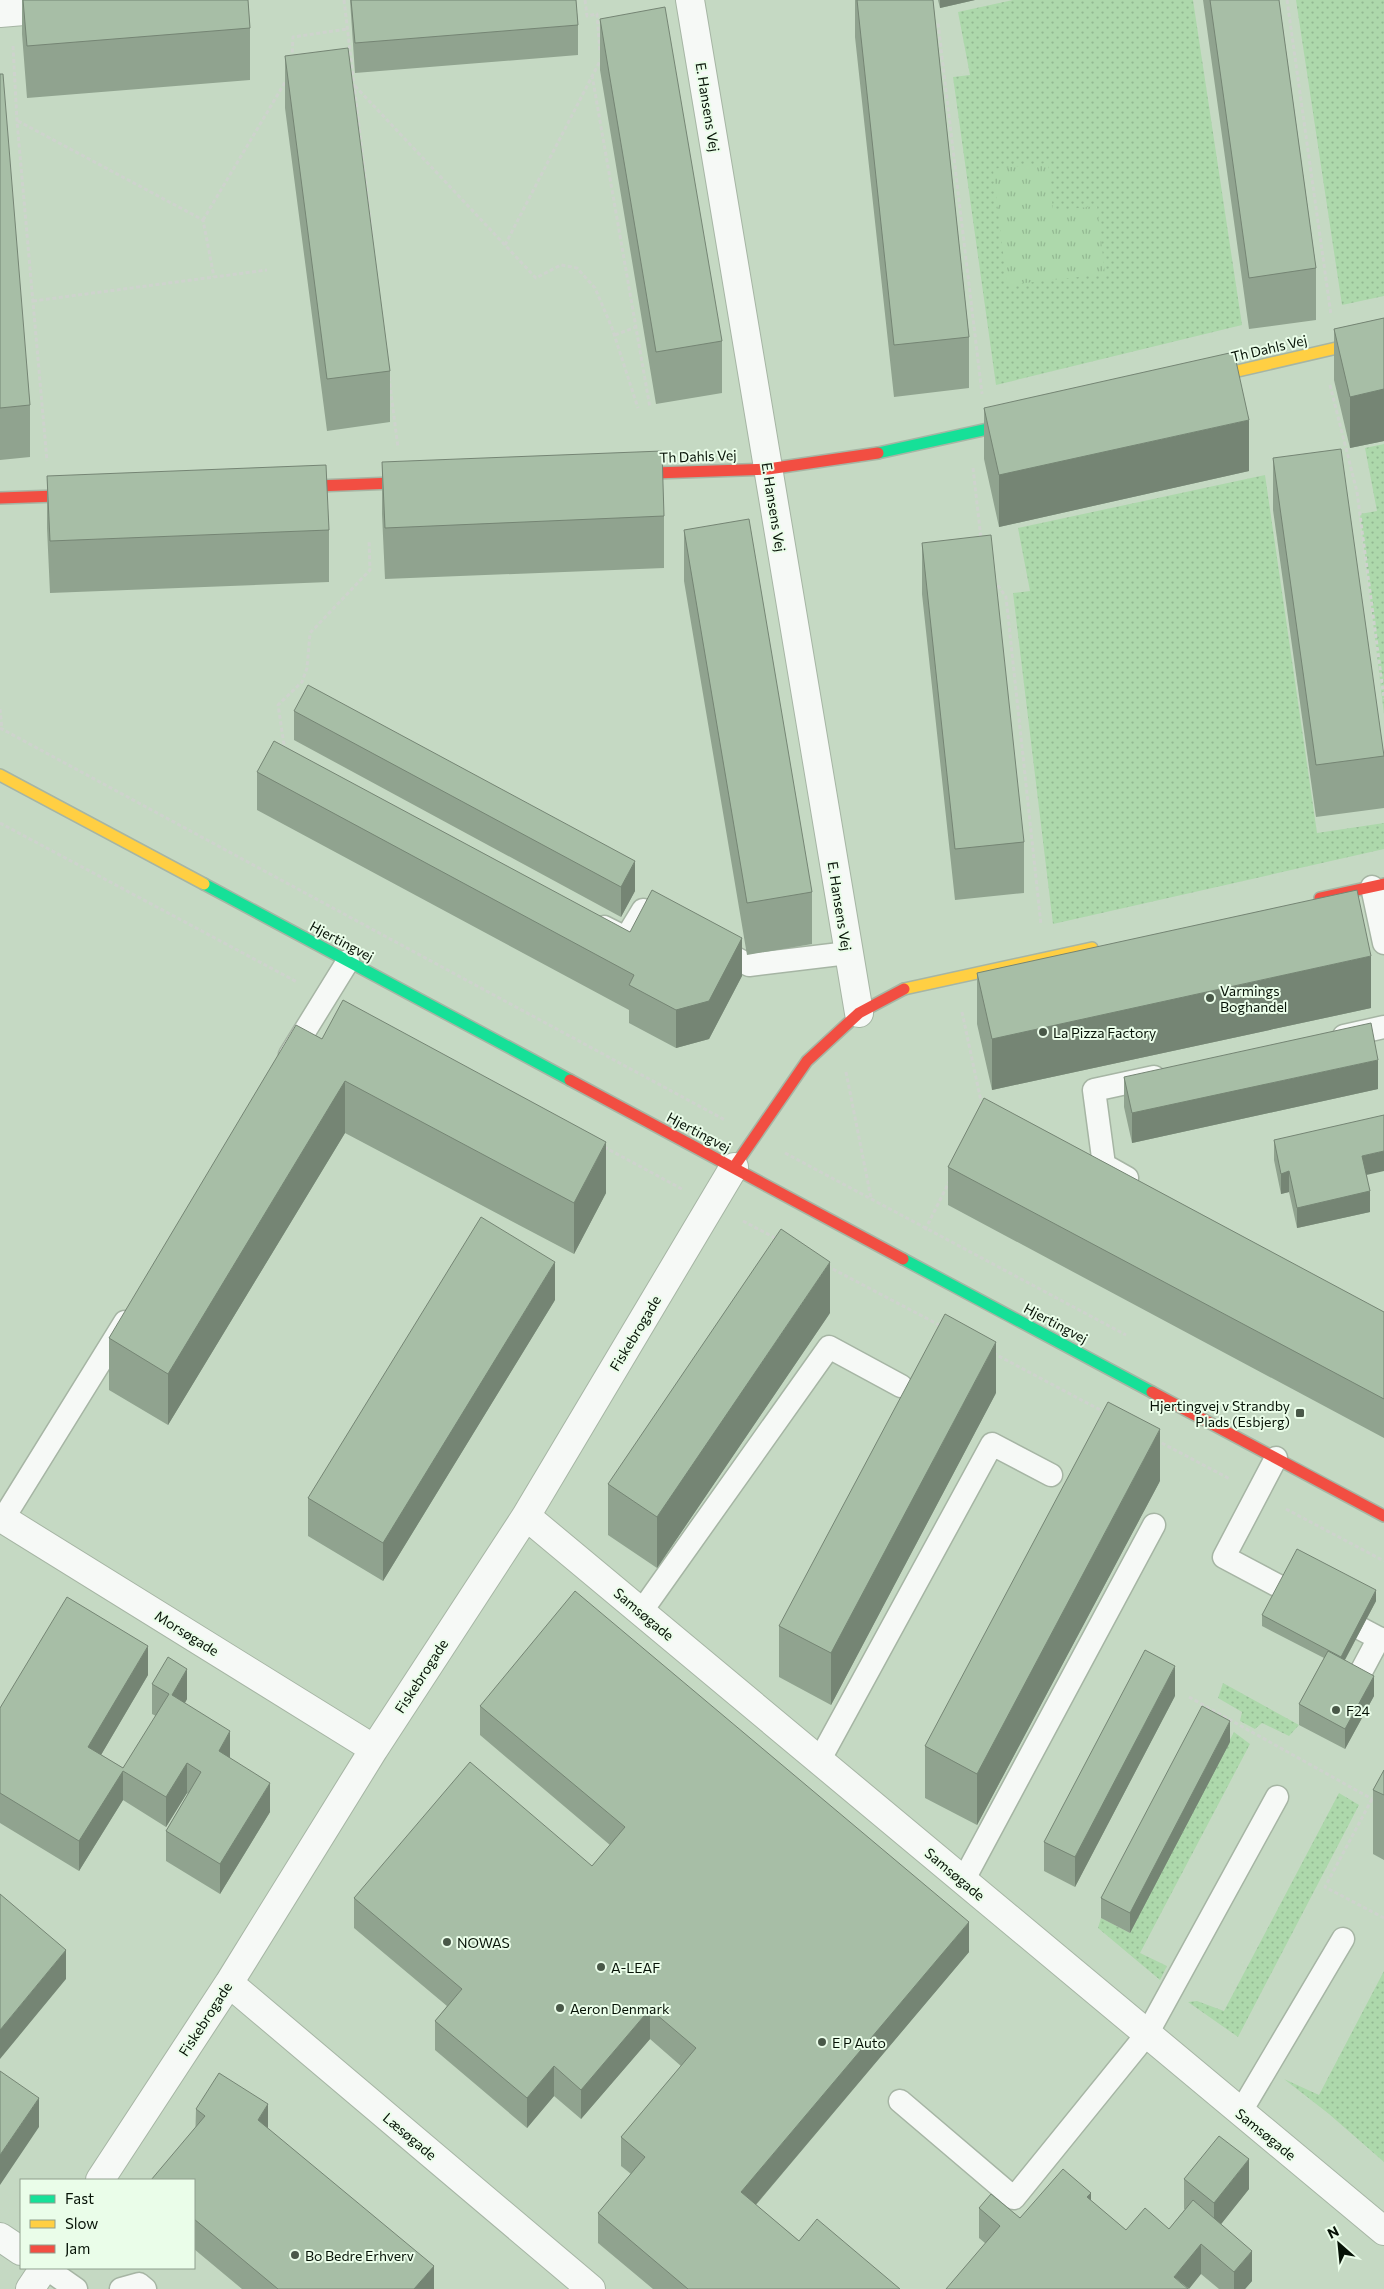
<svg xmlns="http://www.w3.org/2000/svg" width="1384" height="2289" viewBox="0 0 1384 2289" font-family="Commissioner,sans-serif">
	<defs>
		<pattern id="grass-dots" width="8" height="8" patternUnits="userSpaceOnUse" patternTransform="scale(1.25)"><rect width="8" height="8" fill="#add8ab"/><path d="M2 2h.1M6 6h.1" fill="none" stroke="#93b892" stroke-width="1.8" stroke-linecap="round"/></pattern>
		<pattern id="park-tufts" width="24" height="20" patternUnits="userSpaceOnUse" patternTransform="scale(1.25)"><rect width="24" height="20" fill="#add8ab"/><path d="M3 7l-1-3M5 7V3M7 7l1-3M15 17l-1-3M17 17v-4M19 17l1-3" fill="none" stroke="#93b892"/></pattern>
	</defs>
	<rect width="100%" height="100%" fill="#c5d9c3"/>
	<path fill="url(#grass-dots)" d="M 1013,0 L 1193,0 L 1242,325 L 996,385 L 953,77 L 970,75 L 958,12 Z
		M 1296,0 L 1384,0 L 1384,296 L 1342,305 Z
		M 1384,444 L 1384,714 L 1360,514 L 1377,511 L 1365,448 Z
		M 1265,475 L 1317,833 L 1384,823 L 1384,849 L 1053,924 L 1013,593 L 1030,591 L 1018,528 Z
		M 1223,1683 L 1299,1725 L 1289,1736 L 1262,1723 L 1255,1729 L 1240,1721 L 1242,1712 L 1218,1698 Z
		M 1234,1732 L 1250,1744 L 1140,1953 L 1167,1966 L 1160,1980 L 1098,1928 L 1101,1918 L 1130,1933 Z
		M 1339,1793 L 1359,1805 L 1238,2037 L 1188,2002 L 1197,2001 L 1224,2011 Z
		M 1384,1971 L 1384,2162 L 1329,2114 L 1284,2079 L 1319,2095 Z"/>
	<path fill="url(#park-tufts)" d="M 1048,163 L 1053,211 L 1097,206 L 1105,274 L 1007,285 L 993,169 Z"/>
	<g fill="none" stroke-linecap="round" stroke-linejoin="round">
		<g stroke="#a6b5a4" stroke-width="25">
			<path id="lane" d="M 1372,887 L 1384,943
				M 604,927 L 626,938 L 643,910 L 659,918
				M 716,948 L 749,965 L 848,953
				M 1344,1036 L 1384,1027
				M 290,1055 L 348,961
				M 1127,1178 L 1104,1165 L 1094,1090 L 1154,1077
				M 1276,1458 L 1224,1557 L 1305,1600
				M 3,1519 L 125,1322
				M 641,1612 L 829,1347 L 901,1386
				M 1333,1614 L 1384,1641
				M 1354,1685 L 1379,1638
				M 819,1761 L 992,1444 L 1051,1475
				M 963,1881 L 1154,1525
				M 900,2101 L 1014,2198 L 1147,2034 L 1277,1797
				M 1240,2113 L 1343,1939
				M 46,2268 L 76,2289
				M 121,2289 L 139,2284 L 145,2289"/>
		</g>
		<g stroke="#a6b5a4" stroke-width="30">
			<path id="street" d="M 690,0 L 859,1013
				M 0,13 L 59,8
				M 526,1516 L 1384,2231
				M 0,1517 L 374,1749
				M 229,1983 L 591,2289
				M 100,2180 L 229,1983 L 374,1749 L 526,1516 L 734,1167
				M 0,2237 L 21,2251
				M 30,2289 L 44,2268"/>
		</g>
		<g stroke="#a6b5a4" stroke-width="14">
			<path id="fast" d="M 878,453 L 1020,422
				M 204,884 L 570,1080
				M 903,1259 L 1152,1392"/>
		</g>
		<g stroke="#a6b5a4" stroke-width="14">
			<path id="slow" d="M 1203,379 L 1384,337
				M 0,775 L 204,884
				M 904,989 L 1092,948"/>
		</g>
		<g stroke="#a6b5a4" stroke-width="14">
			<path id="jam" d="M 625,474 L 768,469 L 878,453
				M 290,487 L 420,482
				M 0,498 L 85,495
				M 1320,898 L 1384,884
				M 570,1080 L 903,1259
				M 734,1167 L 807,1061 L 859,1013 L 904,989
				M 1152,1392 L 1384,1516"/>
		</g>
		<path stroke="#ced3cd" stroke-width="3" stroke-dasharray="4 2.5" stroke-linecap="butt" d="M 344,0 L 372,237
			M 585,0 L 587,16 L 597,14 L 600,53
			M 1287,0 L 1331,315
			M 932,23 L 938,23 L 982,394
			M 13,46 L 17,121 L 47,461
			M 292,59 L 293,37 L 347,29
			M 592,75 L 650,408
			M 355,86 L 536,278 L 561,265 L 577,268 L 595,288 L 612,328 L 638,408
			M 18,121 L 203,220 L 214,277
			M 203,220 L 287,79
			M 505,245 L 601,59
			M 33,301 L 267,270
			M 615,335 L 636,327
			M 389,377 L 398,448
			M 1330,385 L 1357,492 L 1384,699
			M 973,468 L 981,539
			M 994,580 L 1006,597 L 1041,925
			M 0,709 L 2,730
			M 0,728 L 725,1120
			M 285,751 L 278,705 L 302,682 L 307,668 L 310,633 L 370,570 L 369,540
			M 0,823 L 297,982
			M 962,1012 L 982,1106
			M 846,1072 L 871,1198
			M 604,1147 L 682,1189
			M 785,1153 L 1126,1335
			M 743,1221 L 777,1239
			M 925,1230 L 949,1182
			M 827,1266 L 943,1327
			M 993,1353 L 1104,1412
			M 1156,1440 L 1230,1479
			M 1286,1509 L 1384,1561
			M 1189,1697 L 1372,1799
			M 1372,1799 L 1325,1887 L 1384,1918"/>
		<use href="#lane" stroke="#f6f9f6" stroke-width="22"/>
		<use href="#street" stroke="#f6f9f6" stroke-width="28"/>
		<use href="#fast" stroke="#16e098" stroke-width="11"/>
		<use href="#slow" stroke="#ffcf43" stroke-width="11"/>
		<use href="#jam" stroke="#f24e42" stroke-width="11"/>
	</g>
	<path fill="#90a38f" d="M 22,0 L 248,0 L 250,28 L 250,80 L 27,98 L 22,34 Z
		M 350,0 L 576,0 L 578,25 L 578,55 L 355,73 Z
		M 855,0 L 933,0 L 969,337 L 969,388 L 894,397 L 855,37 Z
		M 938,0 L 975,0 L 940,8 Z
		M 1203,0 L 1279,0 L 1316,268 L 1316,320 L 1249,329 Z
		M 600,19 L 722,341 L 722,393 L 656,404 L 600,70 Z
		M 285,56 L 390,371 L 390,422 L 327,431 L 285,108 Z
		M 0,74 L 30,405 L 30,457 L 0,460 Z
		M 1384,318 L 1384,441 L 1350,448 L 1334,380 L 1334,329 Z
		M 984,408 L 1249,471 L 999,527 L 984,459 Z
		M 1273,458 L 1384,756 L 1384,808 L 1316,817 L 1273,510 Z
		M 382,462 L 664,516 L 664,568 L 385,579 L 382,514 Z
		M 47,476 L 329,530 L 329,582 L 50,593 L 47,528 Z
		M 684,530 L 812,892 L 812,944 L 747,955 L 684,581 Z
		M 922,543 L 1024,842 L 1024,893 L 955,900 L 922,594 Z
		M 294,711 L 635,891 L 621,917 L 294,740 Z
		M 257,772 L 630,932 L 742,976 L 709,1039 L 676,1048 L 629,1023 L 629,1010 L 257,810 Z
		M 977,973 L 1371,1008 L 992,1090 L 977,1024 Z
		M 322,1039 L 606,1193 L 574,1254 L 345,1133 L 168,1425 L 109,1390 L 109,1338 Z
		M 1124,1077 L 1378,1089 L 1132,1143 L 1124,1107 Z
		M 1274,1140 L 1367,1175 L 1370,1212 L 1297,1228 L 1289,1192 L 1281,1194 L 1274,1160 Z
		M 948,1167 L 1384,1312 L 1384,1438 L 948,1205 Z
		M 555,1300 L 383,1581 L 308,1536 L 308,1498 Z
		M 830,1313 L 657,1568 L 608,1535 L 608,1484 Z
		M 996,1393 L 831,1705 L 779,1677 L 779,1626 Z
		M 1160,1481 L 977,1825 L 925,1798 L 925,1746 Z
		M 1376,1601 L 1345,1660 L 1374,1696 L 1345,1749 L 1299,1725 L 1299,1704 L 1324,1658 L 1262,1626 L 1262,1615 Z
		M 148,1675 L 101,1755 L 123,1768 L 156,1716 L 152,1714 L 152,1684 L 187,1699 L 185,1703 L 230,1758 L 270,1812 L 220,1894 L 166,1861 L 166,1831 L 188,1794 L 187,1793 L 166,1827 L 123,1800 L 79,1871 L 0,1823 L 0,1708 Z
		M 1175,1696 L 1075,1887 L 1044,1871 L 1044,1842 Z
		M 480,1706 L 969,1952 L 756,2205 L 799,2241 L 900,2289 L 653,2289 L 598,2243 L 598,2213 L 631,2174 L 621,2166 L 621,2137 L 681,2066 L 650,2039 L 581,2119 L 554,2096 L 527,2128 L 435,2050 L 435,2021 L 447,2006 L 354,1928 L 354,1898 L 592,1866 L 610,1845 L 480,1735 Z
		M 1230,1742 L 1130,1933 L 1101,1918 L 1101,1898 Z
		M 1384,1770 L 1384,1860 L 1373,1854 L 1373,1790 Z
		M 196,2109 L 268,2129 L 434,2289 L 242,2289 L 194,2249 L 194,2180 Z
		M 1184,2179 L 1249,2189 L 1221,2224 L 1252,2281 L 1245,2289 L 1219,2289 L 1201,2274 L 985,2243 L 979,2238 L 979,2208 L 1020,2218 L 1091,2201 L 1126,2230 L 1169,2229 L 1185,2209 L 1184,2209 Z"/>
	<path fill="#758574" d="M 940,0 L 975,0 L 940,8 Z
		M 1384,389 L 1384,441 L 1350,448 L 1350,397 Z
		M 1249,420 L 1249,471 L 999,527 L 999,475 Z
		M 635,861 L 635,891 L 621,917 L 621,887 Z
		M 742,938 L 742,976 L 709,1039 L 676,1048 L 676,1010 Z
		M 1371,956 L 1371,1008 L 992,1090 L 992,1039 Z
		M 1378,1060 L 1378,1089 L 1132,1143 L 1132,1113 Z
		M 345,1081 L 345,1133 L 168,1425 L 168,1374 Z
		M 606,1142 L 606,1193 L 574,1254 L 574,1203 Z
		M 1384,1151 L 1384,1171 L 1362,1176 L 1362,1156 Z
		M 1289,1171 L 1289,1192 L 1281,1194 L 1281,1174 Z
		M 1370,1191 L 1370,1212 L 1297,1228 L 1297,1208 Z
		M 555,1262 L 555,1300 L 383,1581 L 383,1543 Z
		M 830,1262 L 830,1313 L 657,1568 L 657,1517 Z
		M 996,1342 L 996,1393 L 831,1705 L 831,1653 Z
		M 1160,1429 L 1160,1481 L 977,1825 L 977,1774 Z
		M 1376,1590 L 1376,1601 L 1341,1667 L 1341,1657 Z
		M 148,1646 L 148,1675 L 88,1777 L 88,1747 Z
		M 1175,1666 L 1175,1696 L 1075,1887 L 1075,1857 Z
		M 187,1669 L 187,1699 L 172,1725 L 172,1695 Z
		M 1374,1676 L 1374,1696 L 1345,1749 L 1345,1729 Z
		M 1230,1721 L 1230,1742 L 1130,1933 L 1130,1913 Z
		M 230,1731 L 230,1761 L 219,1751 Z
		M 187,1763 L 187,1793 L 166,1827 L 166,1797 Z
		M 123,1771 L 123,1800 L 79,1871 L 79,1841 Z
		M 270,1783 L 270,1812 L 220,1894 L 220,1864 Z
		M 969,1922 L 969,1952 L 741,2222 L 741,2192 Z
		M 66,1950 L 66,1979 L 0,2059 L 0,2030 Z
		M 650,2009 L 650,2039 L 581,2119 L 581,2090 Z
		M 554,2066 L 554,2096 L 527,2128 L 527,2098 Z
		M 39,2098 L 39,2127 L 0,2185 L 0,2155 Z
		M 268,2104 L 268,2134 L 258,2120 Z
		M 1249,2159 L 1249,2189 L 1214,2233 L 1214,2203 Z
		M 1091,2193 L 1091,2222 L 1087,2197 Z
		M 1201,2244 L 1201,2274 L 1189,2289 L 1174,2277 Z
		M 1252,2251 L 1252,2281 L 1245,2289 L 1234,2289 L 1234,2272 Z
		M 434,2266 L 434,2289 L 414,2289 Z"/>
	<path fill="#a7bea6" stroke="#758574" d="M 23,0 L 248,0 L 250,28 L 27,46 Z
		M 351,0 L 576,0 L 578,25 L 355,43 Z
		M 857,0 L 933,0 L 969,337 L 894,345 Z
		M 1210,0 L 1279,0 L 1316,268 L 1249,278 Z
		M 665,7 L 722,341 L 656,352 L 600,19 Z
		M 348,48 L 390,371 L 327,379 L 285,56 Z
		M 0,74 L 3,74 L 30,405 L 0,408 Z
		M 1384,318 L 1384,389 L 1350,397 L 1334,329 Z
		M 1234,352 L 1249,420 L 999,475 L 984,408 Z
		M 1341,449 L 1384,756 L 1316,765 L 1273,458 Z
		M 662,451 L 664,516 L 385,528 L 382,462 Z
		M 326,465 L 329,530 L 50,541 L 47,476 Z
		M 749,519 L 812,892 L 747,903 L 684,530 Z
		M 991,535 L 1024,842 L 955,849 L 922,543 Z
		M 308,685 L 635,861 L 621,887 L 294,711 Z
		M 274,741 L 630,932 L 652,890 L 742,938 L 709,1001 L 676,1010 L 629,985 L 634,975 L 257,772 Z
		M 1357,890 L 1371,956 L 992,1039 L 977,973 Z
		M 343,1000 L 606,1142 L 574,1203 L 345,1081 L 168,1374 L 109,1338 L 296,1025 L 322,1039 Z
		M 1371,1023 L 1378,1060 L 1132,1113 L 1124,1077 Z
		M 984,1098 L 1384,1312 L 1384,1399 L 948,1167 Z
		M 1384,1115 L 1384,1151 L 1362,1156 L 1370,1191 L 1297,1208 L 1289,1171 L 1281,1174 L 1274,1140 Z
		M 481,1217 L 555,1262 L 383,1543 L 308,1498 Z
		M 781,1229 L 830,1262 L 657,1517 L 608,1484 Z
		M 945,1314 L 996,1342 L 831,1653 L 779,1626 Z
		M 1108,1402 L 1160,1429 L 977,1774 L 925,1746 Z
		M 1297,1549 L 1376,1590 L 1341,1657 L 1262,1615 Z
		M 575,1591 L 969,1922 L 741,2192 L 799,2241 L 817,2219 L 900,2289 L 688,2289 L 598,2213 L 645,2157 L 621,2137 L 696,2048 L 650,2009 L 581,2090 L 554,2066 L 527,2098 L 435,2021 L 462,1989 L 354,1898 L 470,1762 L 592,1866 L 625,1827 L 480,1706 Z
		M 67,1597 L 148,1646 L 88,1747 L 123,1768 L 169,1694 L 152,1684 L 168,1657 L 187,1669 L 172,1695 L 230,1731 L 219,1751 L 270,1783 L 220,1864 L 166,1831 L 201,1772 L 187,1763 L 166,1797 L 123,1771 L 79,1841 L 0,1793 L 0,1708 Z
		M 1145,1650 L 1175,1666 L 1075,1857 L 1044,1842 Z
		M 1328,1651 L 1374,1676 L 1345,1729 L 1299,1704 Z
		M 1202,1706 L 1230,1721 L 1130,1913 L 1101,1898 Z
		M 1384,1770 L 1384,1795 L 1373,1790 Z
		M 0,1894 L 66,1950 L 0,2030 Z
		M 0,2071 L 39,2098 L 0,2155 Z
		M 219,2073 L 268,2104 L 258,2120 L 434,2266 L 414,2289 L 278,2289 L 194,2219 L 194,2180 L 151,2180 L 205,2116 L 196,2109 Z
		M 1219,2136 L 1249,2159 L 1214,2203 L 1184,2179 Z
		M 1063,2169 L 1091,2193 L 1087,2197 L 1126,2230 L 1145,2208 L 1169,2229 L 1193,2200 L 1252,2251 L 1234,2272 L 1201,2244 L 1174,2277 L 1188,2289 L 946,2289 L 1000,2226 L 979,2208 L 991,2194 L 1020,2218 Z"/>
	<g fill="#495848" stroke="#eafde9" stroke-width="2">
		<circle cx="1210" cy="998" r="5"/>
		<circle cx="1043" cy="1032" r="5"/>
		<rect x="1295" y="1408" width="10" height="10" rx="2.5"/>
		<circle cx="1336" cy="1710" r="5"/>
		<circle cx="447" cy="1942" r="5"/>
		<circle cx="601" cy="1967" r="5"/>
		<circle cx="560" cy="2008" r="5"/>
		<circle cx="822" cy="2042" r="5"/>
		<circle cx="295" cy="2255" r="5"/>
	</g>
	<g text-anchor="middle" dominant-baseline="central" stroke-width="4" stroke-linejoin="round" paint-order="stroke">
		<g font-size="14" fill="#061206" stroke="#eafde9">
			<text transform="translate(708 107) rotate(81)">E. Hansens Vej</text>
			<text transform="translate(1269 348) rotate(-13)">Th Dahls Vej</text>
			<text transform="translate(698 456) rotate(-2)">Th Dahls Vej</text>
			<text transform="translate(774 507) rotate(81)">E. Hansens Vej</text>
			<text transform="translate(840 906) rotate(81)">E. Hansens Vej</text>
			<text transform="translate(342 941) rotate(28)">Hjertingvej</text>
			<text transform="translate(699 1132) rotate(28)">Hjertingvej</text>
			<text transform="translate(1056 1323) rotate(28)">Hjertingvej</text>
			<text transform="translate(635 1333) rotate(-59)">Fiskebrogade</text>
			<text transform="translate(644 1614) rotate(40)">Samsøgade</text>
			<text transform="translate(187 1633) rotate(32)">Morsøgade</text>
			<text transform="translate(421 1676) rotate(-57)">Fiskebrogade</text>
			<text transform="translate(955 1874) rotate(40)">Samsøgade</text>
			<text transform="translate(205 2019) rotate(-57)">Fiskebrogade</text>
			<text transform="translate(1266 2134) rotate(39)">Samsøgade</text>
			<text transform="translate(410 2136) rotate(40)">Læsøgade</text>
		</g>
		<g font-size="14" fill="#061206" stroke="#eafde9" text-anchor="start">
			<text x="1220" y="990">Varmings<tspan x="1220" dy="16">Boghandel</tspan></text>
			<text x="1053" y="1032">La Pizza Factory</text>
			<text x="1290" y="1405" text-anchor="end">Hjertingvej v Strandby<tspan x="1290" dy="16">Plads (Esbjerg)</tspan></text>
			<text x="1346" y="1710">F24</text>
			<text x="457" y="1942">NOWAS</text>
			<text x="611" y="1967">A-LEAF</text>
			<text x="570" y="2008">Aeron Denmark</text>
			<text x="832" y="2042">E P Auto</text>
			<text x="305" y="2255">Bo Bedre Erhverv</text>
		</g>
	</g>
	<rect x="20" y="2179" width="175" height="90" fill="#eafde9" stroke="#8f9f8e"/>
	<rect x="30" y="2195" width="25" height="8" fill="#16e098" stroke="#8f9f8e"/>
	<text x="65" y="2204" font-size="15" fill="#061206">Fast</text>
	<rect x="30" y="2220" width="25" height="8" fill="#ffcf43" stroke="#8f9f8e"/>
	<text x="65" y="2229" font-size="15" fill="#061206">Slow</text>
	<rect x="30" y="2245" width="25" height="8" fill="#f24e42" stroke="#8f9f8e"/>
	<text x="65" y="2254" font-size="15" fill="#061206">Jam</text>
	<g transform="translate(1339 2244) rotate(333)" stroke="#eafde9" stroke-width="4" paint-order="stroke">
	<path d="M0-4L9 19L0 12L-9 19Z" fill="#061206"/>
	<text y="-8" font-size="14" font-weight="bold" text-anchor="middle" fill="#061206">N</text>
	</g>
</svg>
